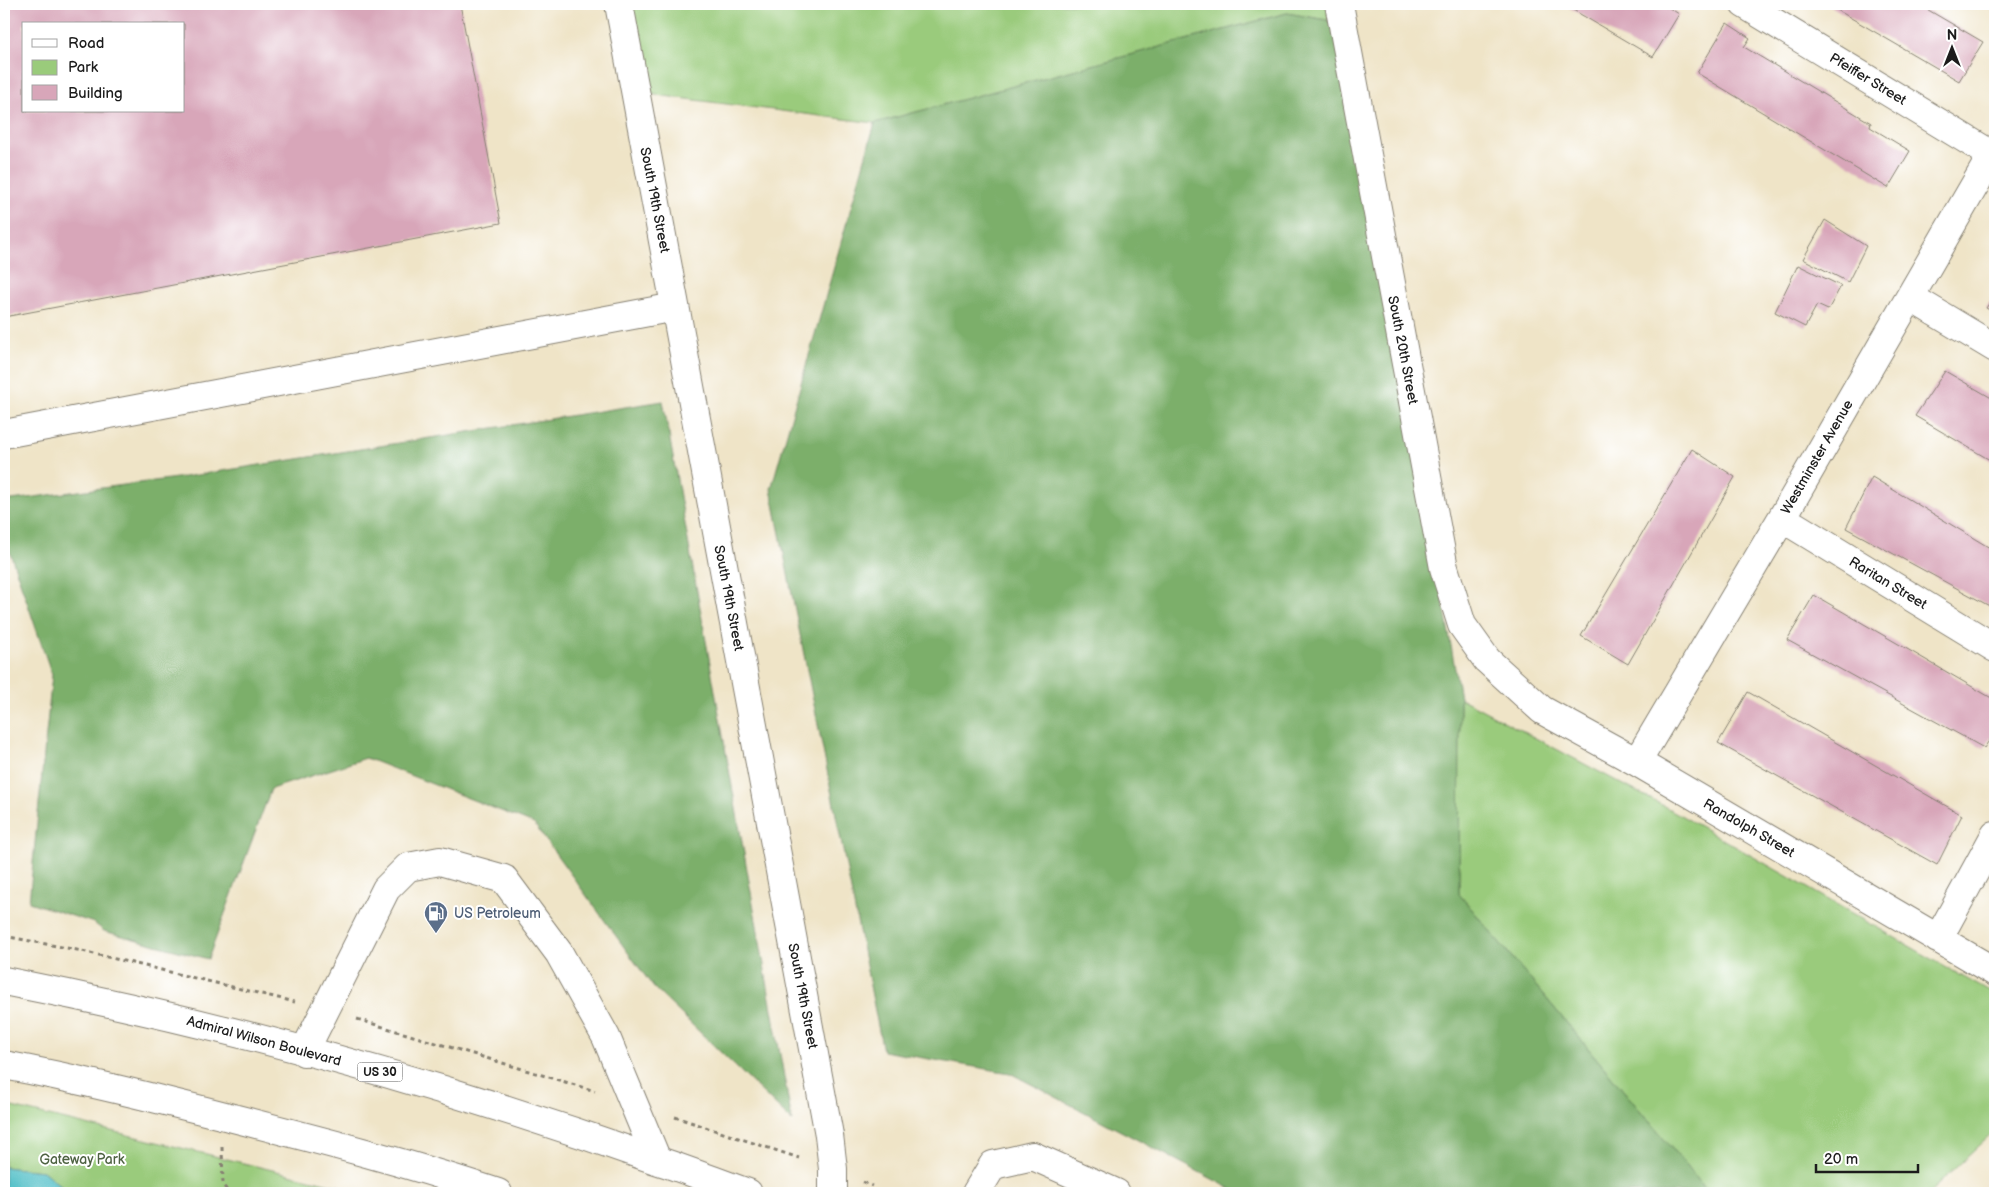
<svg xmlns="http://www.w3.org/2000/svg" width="1999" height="1197" viewBox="0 0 1999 1197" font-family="'Balsamiq Sans',sans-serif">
	<rect width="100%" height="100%" fill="#fff"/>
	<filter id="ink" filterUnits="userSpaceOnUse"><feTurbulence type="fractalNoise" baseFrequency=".02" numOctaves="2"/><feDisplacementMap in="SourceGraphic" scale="10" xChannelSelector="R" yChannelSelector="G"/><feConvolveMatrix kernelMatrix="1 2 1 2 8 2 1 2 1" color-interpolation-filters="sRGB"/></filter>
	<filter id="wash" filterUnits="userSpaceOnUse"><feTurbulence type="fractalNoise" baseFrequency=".0096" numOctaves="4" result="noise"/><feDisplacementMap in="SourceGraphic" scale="20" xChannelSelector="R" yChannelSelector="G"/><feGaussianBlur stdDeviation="1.12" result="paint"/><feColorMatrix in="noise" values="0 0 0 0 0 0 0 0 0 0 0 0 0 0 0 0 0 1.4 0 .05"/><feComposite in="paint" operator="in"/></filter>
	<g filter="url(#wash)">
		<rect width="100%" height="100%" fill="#efe4c7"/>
		<path fill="#9acb7b" stroke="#5b744c" d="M 615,4 L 1339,4 L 1344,23 L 1287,13 L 875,123 L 632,92 Z
			M 1460,698 L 1675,812 L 1995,995 L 1995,1131 L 1929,1193 L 1709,1193 L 1459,894 Z
			M 4,1105 L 359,1191 L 366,1193 L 69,1193 L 43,1171 L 4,1167 Z"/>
		<path fill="#7baf6b" stroke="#4c6644" d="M 1287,13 L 1344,23 L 1460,698 L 1459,894 L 1709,1193 L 1239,1193 L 1010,1073 L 883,1051 L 771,489 L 875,123 Z
			M 663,401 L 792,1121 L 654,988 L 534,824 L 366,758 L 271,789 L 208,959 L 104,931 L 94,923 L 29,902 L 52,675 L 4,535 L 4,501 L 184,477 Z"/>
		<path fill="#51bfc7" stroke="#366e72" d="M 4,1167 L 43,1171 L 69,1193 L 4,1193 Z"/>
		<g id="blocks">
			<path fill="#d8a6b9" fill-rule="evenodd" d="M 4,4 L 460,4 L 501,223 L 4,317 ZM 24,24 L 184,24 L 184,111 L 24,111 Z
				M 1563,4 L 1663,4 L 1679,14 L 1653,57 Z
				M 1827,4 L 1918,4 L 1983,42 L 1959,81 Z
				M 1727,23 L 1750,38 L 1744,47 L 1871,123 L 1870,127 L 1910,151 L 1888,188 L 1697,73 Z
				M 1825,220 L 1866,246 L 1848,282 L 1803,259 Z
				M 1798,265 L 1841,286 L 1828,310 L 1817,305 L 1805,327 L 1775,312 Z
				M 1995,295 L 1995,313 L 1986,308 Z
				M 1945,371 L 1995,400 L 1995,463 L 1915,416 Z
				M 1692,449 L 1735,477 L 1628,664 L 1581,636 Z
				M 1872,477 L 1995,551 L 1995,609 L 1846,528 Z
				M 1814,595 L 1995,700 L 1995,732 L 1984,748 L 1787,640 Z
				M 1748,692 L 1962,815 L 1937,865 L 1718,743 Z"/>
		</g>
	</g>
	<g filter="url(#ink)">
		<use href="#blocks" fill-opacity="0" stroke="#868072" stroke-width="1"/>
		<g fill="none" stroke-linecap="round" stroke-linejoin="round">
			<g stroke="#868072" stroke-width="30">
				<path id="minor" d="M 619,4 L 829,1135 L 833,1169 L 833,1193
					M 1339,4 L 1444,568 L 1462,625 L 1487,660 L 1542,710 L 1637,762 L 1995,972
					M 1744,4 L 1992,155
					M 1910,297 L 1995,348
					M 4,434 L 675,307
					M 1782,518 L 1995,648
					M 1637,762 L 1782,518 L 1995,150
					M 1938,939 L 1995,835
					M 304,1052 L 386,889 L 408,867 L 440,861 L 504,879 L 559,953 L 606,1037 L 657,1160
					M 976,1193 L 993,1165 L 1033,1156 L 1116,1193"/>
			</g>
			<g stroke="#868072" stroke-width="30">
				<path id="highway" d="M 4,981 C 223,1024 446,1085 656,1160 C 687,1170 717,1182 748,1193
					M 4,1065 C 79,1079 154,1098 229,1117 C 319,1140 409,1163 498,1193"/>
			</g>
			<path stroke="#868072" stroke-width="3" stroke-dasharray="4 4" stroke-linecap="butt" d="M 4,936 L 82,951 L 295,1002
				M 357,1019 L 595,1091
				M 675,1117 L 799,1158
				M 222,1147 L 223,1185 L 229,1193
				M 863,1182 L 872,1186"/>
			<use href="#minor" stroke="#fff" stroke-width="28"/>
			<use href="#highway" stroke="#fff" stroke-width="28"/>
		</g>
	</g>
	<defs>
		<g id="fuel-pin" transform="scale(1.25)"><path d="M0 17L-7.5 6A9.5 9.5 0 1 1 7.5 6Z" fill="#5c6f8a" stroke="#fff"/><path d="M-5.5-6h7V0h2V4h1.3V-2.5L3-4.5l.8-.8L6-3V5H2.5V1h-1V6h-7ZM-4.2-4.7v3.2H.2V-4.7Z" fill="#fff"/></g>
	</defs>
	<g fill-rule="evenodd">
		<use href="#fuel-pin" x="436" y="913"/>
	</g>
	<g text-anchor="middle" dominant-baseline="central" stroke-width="4" stroke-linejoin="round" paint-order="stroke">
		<rect fill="#fff" stroke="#606060" stroke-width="1" x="357.5" y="1062.5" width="45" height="19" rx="4"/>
		<g font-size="12" font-weight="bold" fill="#1c1c1c">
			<text x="380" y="1072">US 30</text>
		</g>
		<g font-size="14" fill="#1c1c1c" stroke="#fff">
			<text transform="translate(1868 79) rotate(31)">Pfeiffer Street</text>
			<text transform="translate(655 200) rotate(79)">South 19th Street</text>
			<text transform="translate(1403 350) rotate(79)">South 20th Street</text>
			<text transform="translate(1817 457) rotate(-60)">Westminster Avenue</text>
			<text transform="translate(1888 583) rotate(31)">Raritan Street</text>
			<text transform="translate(729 598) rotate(79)">South 19th Street</text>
			<text transform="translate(1749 828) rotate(30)">Randolph Street</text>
			<text transform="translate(803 996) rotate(79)">South 19th Street</text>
			<text transform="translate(264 1041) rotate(15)">Admiral Wilson Boulevard</text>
		</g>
		<g font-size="14" fill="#4e5e75" stroke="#fff" text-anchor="start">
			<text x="454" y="913">US Petroleum</text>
		</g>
		<g font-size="14" fill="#4e6242" stroke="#fff">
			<text x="82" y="1159">Gateway Park</text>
		</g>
	</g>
	<rect width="1999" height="1197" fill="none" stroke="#fff" stroke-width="20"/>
	<rect x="22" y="22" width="162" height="90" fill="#ffffff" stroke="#a4a4a4"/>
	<rect x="32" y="39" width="25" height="8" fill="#ffffff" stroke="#a4a4a4"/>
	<text x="68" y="48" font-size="15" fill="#1c1c1c">Road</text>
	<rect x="32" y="60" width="25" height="15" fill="#9acb7b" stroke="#a4a4a4"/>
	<text x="68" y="72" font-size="15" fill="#1c1c1c">Park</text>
	<rect x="32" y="85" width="25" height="15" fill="#d8a6b9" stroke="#a4a4a4"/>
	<text x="68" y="98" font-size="15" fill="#1c1c1c">Building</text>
	<g transform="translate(1952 48)" stroke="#ffffff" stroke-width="4" paint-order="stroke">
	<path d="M0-4L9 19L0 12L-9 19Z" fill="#1c1c1c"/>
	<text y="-8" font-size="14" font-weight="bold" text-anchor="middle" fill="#1c1c1c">N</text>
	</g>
	<path d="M1816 1164v8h102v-8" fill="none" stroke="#1c1c1c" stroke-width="2.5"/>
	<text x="1824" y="1164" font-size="15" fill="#1c1c1c" stroke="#ffffff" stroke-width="4" paint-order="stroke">20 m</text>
</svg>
